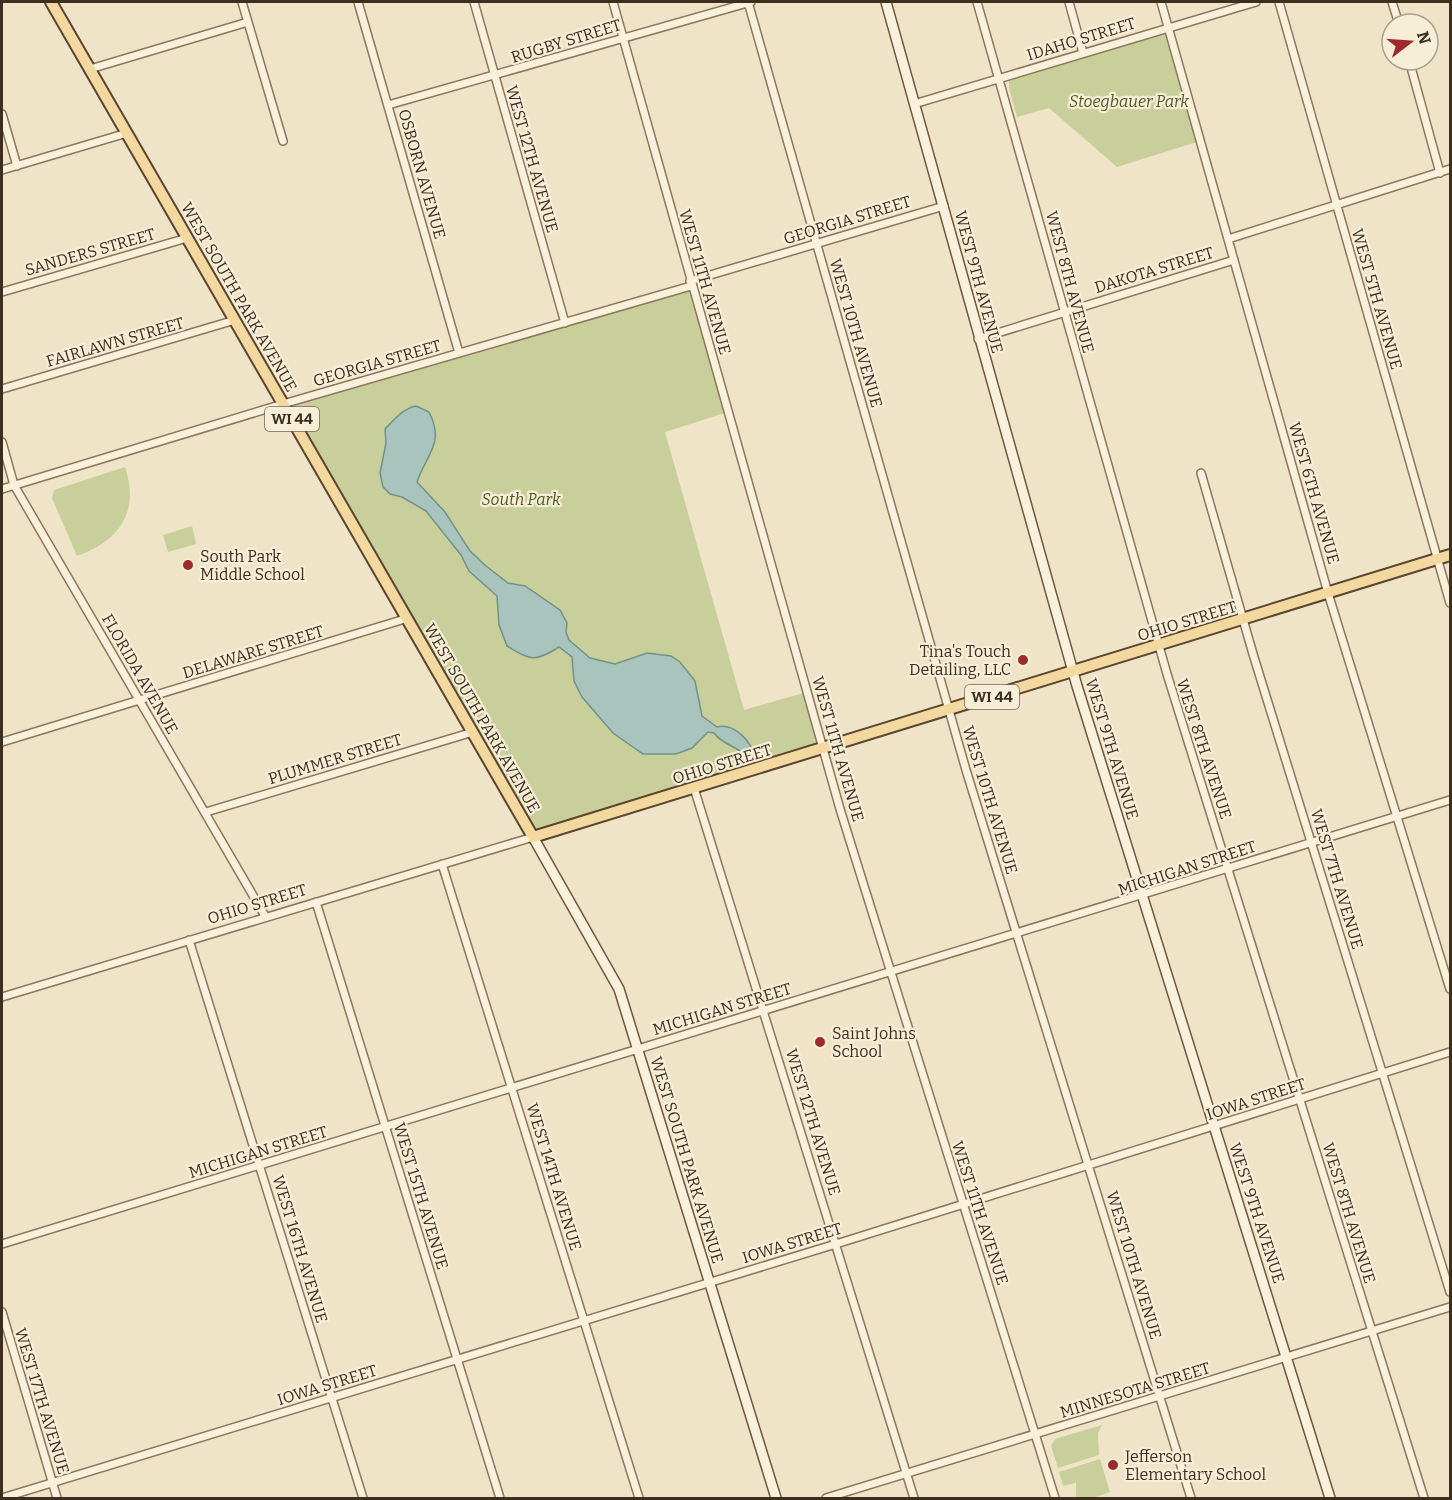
<svg xmlns="http://www.w3.org/2000/svg" width="1452" height="1500" viewBox="0 0 1452 1500" font-family="Bitter,serif">
	<rect width="100%" height="100%" fill="#f0e4c8"/>
	<path fill="#c9cf9b" d="M 1168,27 L 1200,141 L 1117,167 L 1049,108 L 1017,117 L 1009,88 L 1009,76 Z
		M 691,286 L 728,412 L 665,432 L 744,710 L 807,692 L 823,749 L 533,837 L 283,404 Z
		M 125,467 C 140,511 120,541 77,556 L 52,498 L 54,490 Z
		M 192,526 L 196,544 L 168,552 L 163,535 Z
		M 1102,1425 L 1098,1433 L 1099,1455 L 1058,1468 L 1051,1446 L 1055,1439 Z
		M 1100,1459 L 1110,1492 L 1093,1498 L 1076,1498 L 1076,1483 L 1063,1486 L 1059,1472 Z"/>
	<path fill="#a9c4bc" stroke="#6f938a" stroke-width="1.5" d="M 416,406 L 429,412 C 445,443 427,453 417,482 L 445,512 L 470,551 L 486,566 L 508,583 L 525,586 L 560,610 L 567,623 L 566,632 L 569,640 L 590,658 L 615,664 L 647,653 L 671,656 L 680,662 L 695,681 L 702,716 L 717,727 C 734,722 752,742 755,758 L 748,760 C 739,745 723,746 714,733 L 708,732 L 692,748 L 676,754 L 643,754 L 613,733 L 582,697 L 574,681 L 572,657 L 559,647 C 536,662 530,661 507,646 L 499,625 L 497,596 L 469,571 L 461,555 L 426,511 L 402,497 L 390,494 L 383,487 L 380,473 L 386,443 L 385,429 C 394,420 402,409 416,406 Z"/>
	<g fill="none" stroke-linecap="round" stroke-linejoin="round">
		<g stroke="#8d765c" stroke-width="10">
			<path id="street" d="M 242,2 L 283,141
				M 358,2 L 459,353
				M 474,2 L 565,323
				M 613,2 L 840,809 L 1055,1498
				M 748,2 L 966,770 L 1191,1498
				M 977,2 L 1167,674 L 1424,1498
				M 1069,2 L 1083,53
				M 1161,2 L 1328,593 L 1450,989
				M 1279,2 L 1450,603
				M 1392,2 L 1399,24
				M 1409,60 L 1440,173
				M 90,69 L 248,22
				M 914,104 L 1256,2
				M 388,105 L 751,2
				M 2,114 L 17,166
				M 2,170 L 127,133
				M 1228,239 L 1450,169
				M 690,281 L 944,206
				M 2,292 L 187,238
				M 978,339 L 1234,260
				M 2,389 L 235,320
				M 2,442 L 14,485 L 265,916
				M 1201,473 L 1253,654 L 1450,1292
				M 2,489 L 283,404 L 691,286
				M 2,742 L 408,618
				M 694,788 L 914,1498
				M 206,812 L 473,732
				M 442,864 L 639,1498
				M 316,902 L 500,1498
				M 189,940 L 363,1498
				M 2,997 L 533,837
				M 2,1244 L 1450,800
				M 2,1312 L 57,1498
				M 2,1498 L 836,1244 L 1450,1052
				M 826,1498 L 1450,1307"/>
		</g>
		<g stroke="#6f573f" stroke-width="12">
			<path id="secondary" d="M 886,2 L 1077,686 L 1330,1498
				M 533,837 L 619,989 L 776,1498"/>
		</g>
		<g stroke="#5b4430" stroke-width="14">
			<path id="primary" d="M 51,2 L 533,837 L 1450,555"/>
		</g>
		<use href="#street" stroke="#faf1dc" stroke-width="7"/>
		<use href="#secondary" stroke="#faf1dc" stroke-width="9"/>
		<use href="#primary" stroke="#f3d9a0" stroke-width="10"/>
	</g>
	<g fill="#9e2a2b" stroke="#f7eed8" stroke-width="2">
		<circle cx="188" cy="565" r="6"/>
		<circle cx="1023" cy="660" r="6"/>
		<circle cx="820" cy="1042" r="6"/>
		<circle cx="1113" cy="1465" r="6"/>
	</g>
	<g text-anchor="middle" dominant-baseline="central" stroke-width="4.5" stroke-linejoin="round" paint-order="stroke">
		<g fill="#f7eed8" stroke="#756857" stroke-width="1.5">
			<rect x="265" y="407" width="54" height="24" rx="4.5"/>
			<rect x="965" y="685" width="54" height="24" rx="4.5"/>
		</g>
		<g font-size="15" font-weight="bold" fill="#3d2e20">
			<text x="292" y="419">WI 44</text>
			<text x="992" y="697">WI 44</text>
		</g>
		<g font-size="16" fill="#3d2e20" stroke="#f7eed8">
			<text transform="translate(1081 39) rotate(-17)">IDAHO STREET</text>
			<text transform="translate(566 41) rotate(-17)">RUGBY STREET</text>
			<text transform="translate(532 159) rotate(74)">WEST 12TH AVENUE</text>
			<text transform="translate(422 174) rotate(74)">OSBORN AVENUE</text>
			<text transform="translate(847 220) rotate(-17)">GEORGIA STREET</text>
			<text transform="translate(90 252) rotate(-16)">SANDERS STREET</text>
			<text transform="translate(1154 270) rotate(-17)">DAKOTA STREET</text>
			<text transform="translate(705 282) rotate(74)">WEST 11TH AVENUE</text>
			<text transform="translate(979 282) rotate(75)">WEST 9TH AVENUE</text>
			<text transform="translate(1070 282) rotate(75)">WEST 8TH AVENUE</text>
			<text transform="translate(239 297) rotate(60)">WEST SOUTH PARK AVENUE</text>
			<text transform="translate(1377 299) rotate(74)">WEST 5TH AVENUE</text>
			<text transform="translate(856 333) rotate(74)">WEST 10TH AVENUE</text>
			<text transform="translate(115 342) rotate(-16)">FAIRLAWN STREET</text>
			<text transform="translate(377 363) rotate(-16)">GEORGIA STREET</text>
			<text transform="translate(1314 493) rotate(74)">WEST 6TH AVENUE</text>
			<text transform="translate(1187 621) rotate(-17)">OHIO STREET</text>
			<text transform="translate(253 652) rotate(-17)">DELAWARE STREET</text>
			<text transform="translate(140 674) rotate(60)">FLORIDA AVENUE</text>
			<text transform="translate(482 718) rotate(60)">WEST SOUTH PARK AVENUE</text>
			<text transform="translate(838 749) rotate(74)">WEST 11TH AVENUE</text>
			<text transform="translate(1112 749) rotate(73)">WEST 9TH AVENUE</text>
			<text transform="translate(1204 749) rotate(72)">WEST 8TH AVENUE</text>
			<text transform="translate(335 759) rotate(-17)">PLUMMER STREET</text>
			<text transform="translate(722 764) rotate(-17)">OHIO STREET</text>
			<text transform="translate(990 800) rotate(73)">WEST 10TH AVENUE</text>
			<text transform="translate(1187 868) rotate(-18)">MICHIGAN STREET</text>
			<text transform="translate(1337 879) rotate(73)">WEST 7TH AVENUE</text>
			<text transform="translate(257 904) rotate(-17)">OHIO STREET</text>
			<text transform="translate(722 1009) rotate(-17)">MICHIGAN STREET</text>
			<text transform="translate(1256 1099) rotate(-18)">IOWA STREET</text>
			<text transform="translate(813 1122) rotate(73)">WEST 12TH AVENUE</text>
			<text transform="translate(258 1152) rotate(-17)">MICHIGAN STREET</text>
			<text transform="translate(687 1160) rotate(73)">WEST SOUTH PARK AVENUE</text>
			<text transform="translate(554 1177) rotate(73)">WEST 14TH AVENUE</text>
			<text transform="translate(421 1196) rotate(73)">WEST 15TH AVENUE</text>
			<text transform="translate(980 1213) rotate(72)">WEST 11TH AVENUE</text>
			<text transform="translate(1257 1213) rotate(72)">WEST 9TH AVENUE</text>
			<text transform="translate(1349 1213) rotate(73)">WEST 8TH AVENUE</text>
			<text transform="translate(792 1243) rotate(-17)">IOWA STREET</text>
			<text transform="translate(300 1249) rotate(73)">WEST 16TH AVENUE</text>
			<text transform="translate(1134 1265) rotate(73)">WEST 10TH AVENUE</text>
			<text transform="translate(327 1385) rotate(-17)">IOWA STREET</text>
			<text transform="translate(1135 1390) rotate(-17)">MINNESOTA STREET</text>
			<text transform="translate(42 1401) rotate(73)">WEST 17TH AVENUE</text>
		</g>
		<g font-size="16" font-style="italic" fill="#4d5a26" stroke="#f7eed8">
			<text x="1129" y="101">Stoegbauer Park</text>
			<text x="521" y="499">South Park</text>
		</g>
		<g font-size="16" fill="#3d2e20" stroke="#f7eed8" text-anchor="start">
			<text x="200" y="556">South Park<tspan x="200" dy="18">Middle School</tspan></text>
			<text x="1011" y="651" text-anchor="end">Tina's Touch<tspan x="1011" dy="18">Detailing, LLC</tspan></text>
			<text x="832" y="1033">Saint Johns<tspan x="832" dy="18">School</tspan></text>
			<text x="1125" y="1456">Jefferson<tspan x="1125" dy="18">Elementary School</tspan></text>
		</g>
	</g>
	<rect width="1452" height="1500" fill="none" stroke="#3d2e20" stroke-width="6"/>
	<g transform="translate(1410 42) rotate(73)"><circle r="28" fill="#f7eed8" stroke="#ada18e" stroke-width="1.5"/>
	<path d="M0-4.5L10 22L0 15L-10 22Z" fill="#9e2a2b"/>
	<text y="-9" font-size="16" font-weight="bold" text-anchor="middle" fill="#3d2e20">N</text>
	</g>
</svg>
